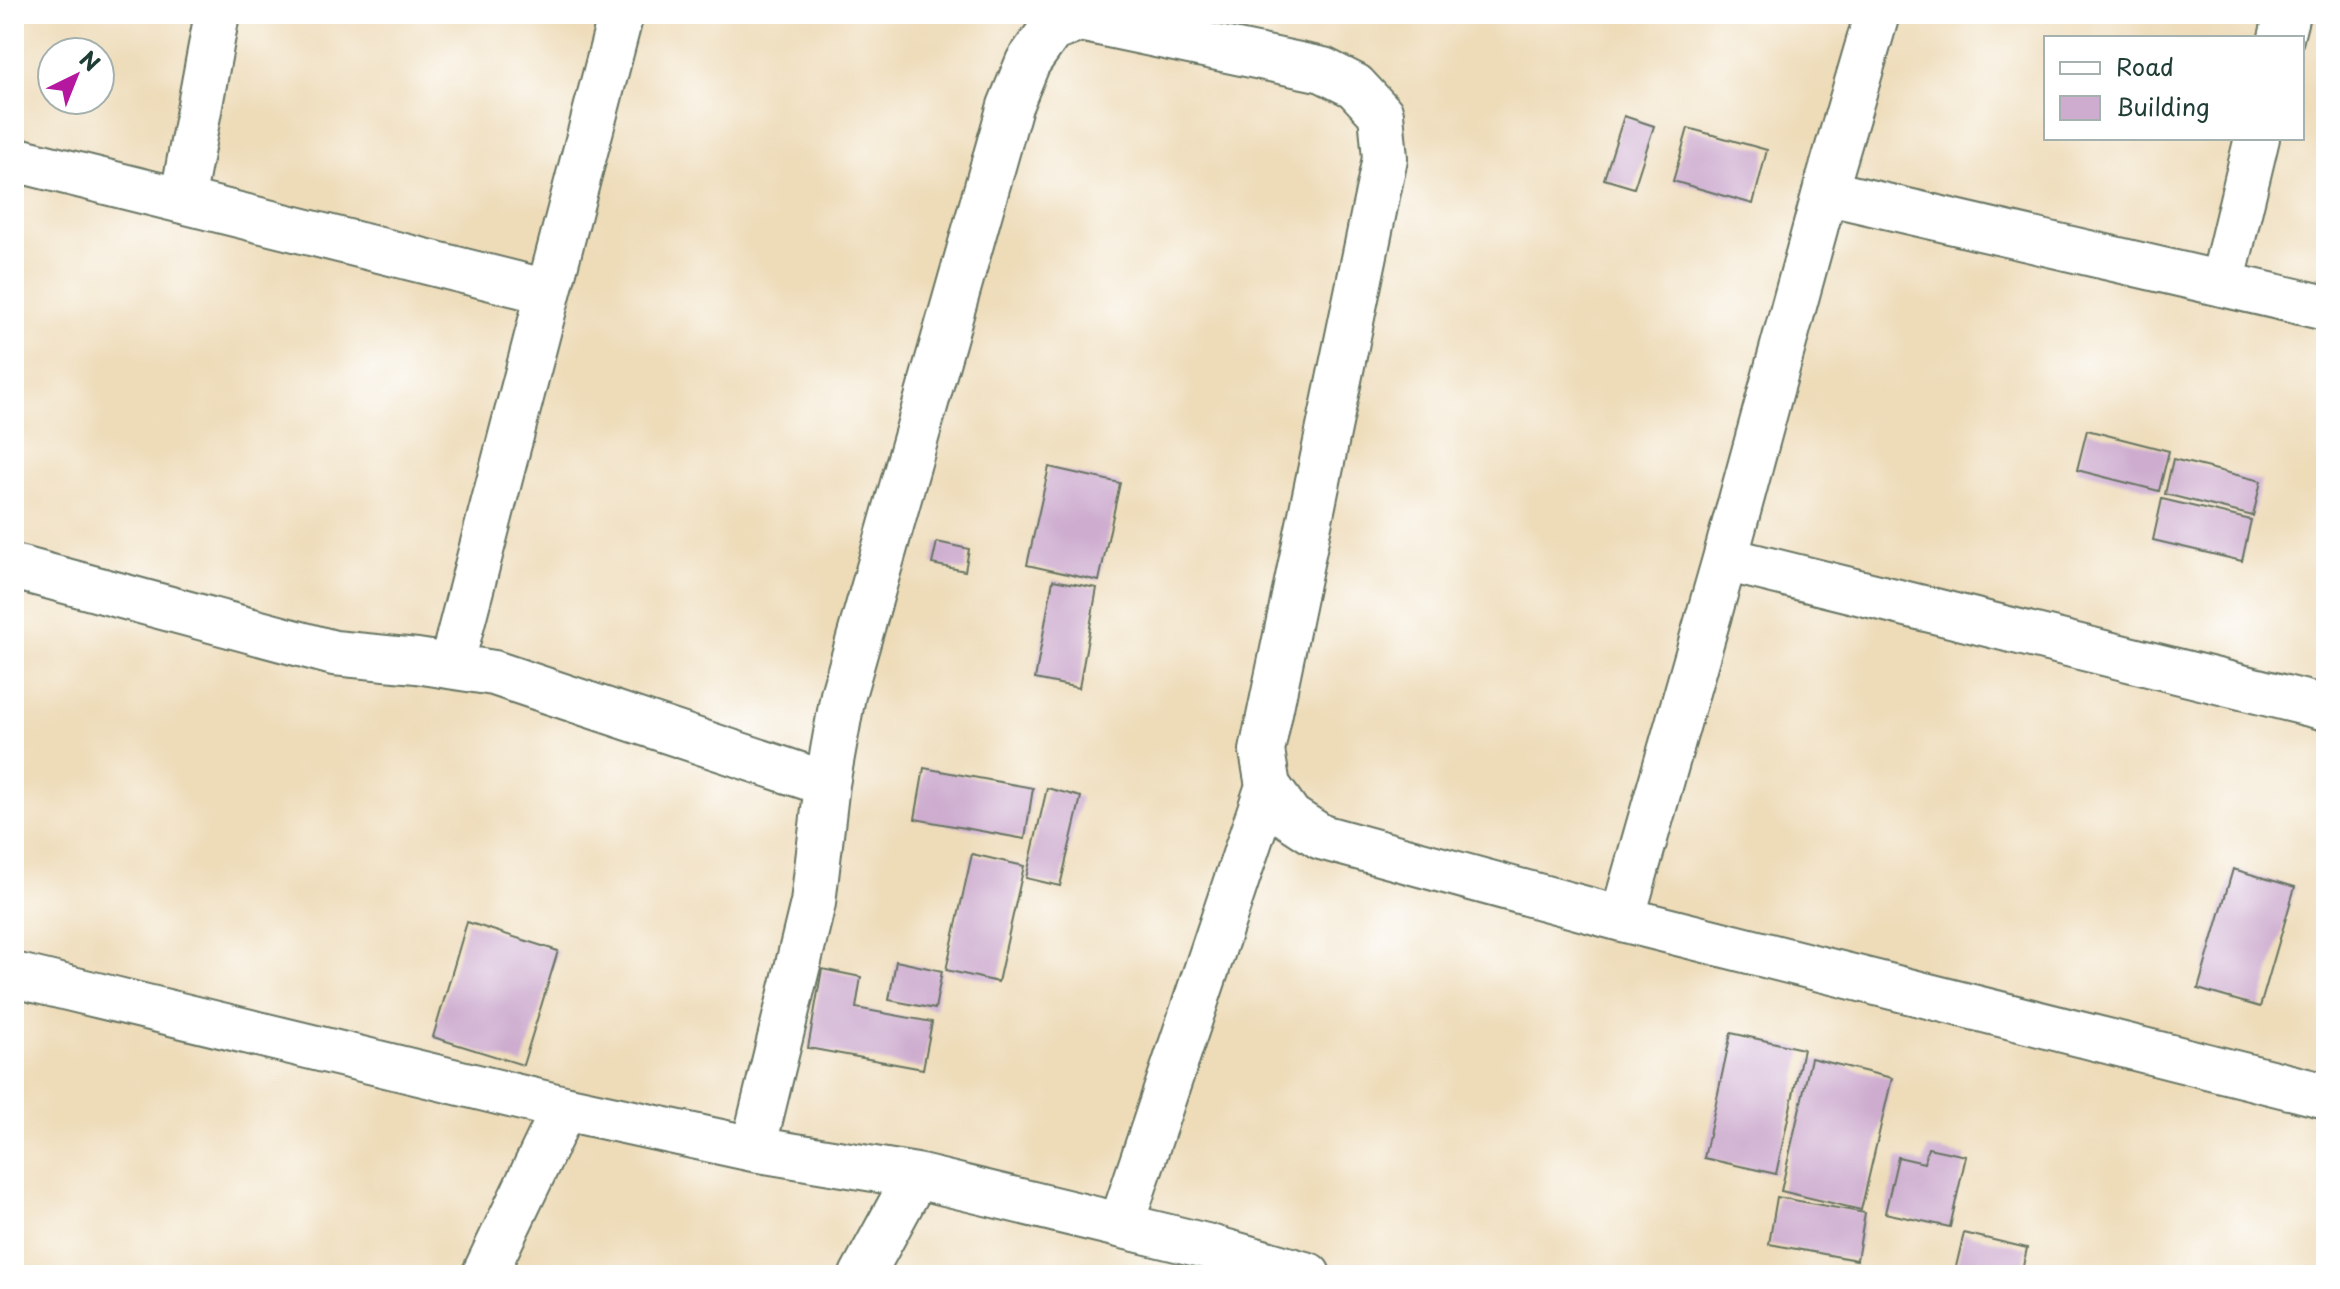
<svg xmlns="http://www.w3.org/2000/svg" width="2340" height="1289" viewBox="0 0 2340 1289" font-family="'Playpen Sans',sans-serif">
	<rect width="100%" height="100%" fill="#fff"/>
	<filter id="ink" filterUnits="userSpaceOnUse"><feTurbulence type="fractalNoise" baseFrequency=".0125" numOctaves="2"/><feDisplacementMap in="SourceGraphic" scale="16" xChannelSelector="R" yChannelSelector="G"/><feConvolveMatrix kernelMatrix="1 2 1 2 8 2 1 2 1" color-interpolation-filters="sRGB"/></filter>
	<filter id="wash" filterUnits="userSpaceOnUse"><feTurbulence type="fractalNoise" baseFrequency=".006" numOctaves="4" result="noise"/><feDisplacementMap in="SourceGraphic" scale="32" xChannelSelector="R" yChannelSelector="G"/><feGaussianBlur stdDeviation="1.8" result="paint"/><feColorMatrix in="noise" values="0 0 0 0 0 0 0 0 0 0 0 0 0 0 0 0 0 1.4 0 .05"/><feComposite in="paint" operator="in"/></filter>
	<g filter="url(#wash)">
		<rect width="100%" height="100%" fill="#eedcb9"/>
		<g id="blocks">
			<path fill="#cdaccf" d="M 1624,116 L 1654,126 L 1634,188 L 1604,179 Z
				M 1688,128 L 1767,150 L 1753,204 L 1673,181 Z
				M 2087,430 L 2169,451 L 2159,491 L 2077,470 Z
				M 2173,459 L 2261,481 L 2253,516 L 2165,494 Z
				M 1049,467 L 1120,483 L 1099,581 L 1027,565 Z
				M 2162,499 L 2251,520 L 2242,561 L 2153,540 Z
				M 937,542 L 969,549 L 965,571 L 932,564 Z
				M 1053,580 L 1097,588 L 1079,688 L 1035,679 Z
				M 924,768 L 1033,788 L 1025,839 L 915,819 Z
				M 1047,788 L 1081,797 L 1060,886 L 1026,878 Z
				M 972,854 L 1024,866 L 998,982 L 946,970 Z
				M 2233,869 L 2295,887 L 2260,1007 L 2198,989 Z
				M 467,922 L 558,951 L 523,1065 L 433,1037 Z
				M 896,961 L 942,971 L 935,1009 L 889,1000 Z
				M 822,969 L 861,977 L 856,1008 L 932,1022 L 923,1069 L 808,1048 Z
				M 1731,1033 L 1803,1049 L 1776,1174 L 1704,1158 Z
				M 1811,1058 L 1892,1078 L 1861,1210 L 1781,1191 Z
				M 1928,1148 L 1966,1156 L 1950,1227 L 1885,1213 L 1898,1157 L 1924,1163 Z
				M 1777,1197 L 1865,1213 L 1857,1260 L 1769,1244 Z
				M 1964,1233 L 2027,1248 L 2021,1275 L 1954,1275 Z"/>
		</g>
	</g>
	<g filter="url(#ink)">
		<use href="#blocks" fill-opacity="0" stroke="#677563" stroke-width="2"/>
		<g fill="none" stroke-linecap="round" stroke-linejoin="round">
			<g stroke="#677563" stroke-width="48">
				<path id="minor" d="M 2281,38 L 2287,14
					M 14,159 L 548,292
					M 1825,192 L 2326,308
					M 182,201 L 217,14
					M 2222,284 L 2257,138
					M 1725,559 L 2326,708
					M 14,567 L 334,653 L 417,661 L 494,673 L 827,784
					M 451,666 L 621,14
					M 1268,786 L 1290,817 L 1321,837 L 1622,919 L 2326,1096
					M 1622,919 L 1725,559 L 1825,192 L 1877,14
					M 14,975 L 564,1108 L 753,1149 L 916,1176 L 1206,1246 L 1308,1275
					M 753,1149 L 813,903 L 827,784 L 843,695 L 1010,106 L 1028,62 L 1051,30 L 1080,19 L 1323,70 L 1355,86 L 1381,114 L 1385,158 L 1262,751 L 1268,786 L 1121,1225
					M 484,1275 L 564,1108
					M 862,1275 L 916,1176"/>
			</g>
			<use href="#minor" stroke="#fff" stroke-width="44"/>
		</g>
	</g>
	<rect width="2340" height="1289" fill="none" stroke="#fff" stroke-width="48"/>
	<rect x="2044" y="36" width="260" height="104" fill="#ffffff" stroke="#a5b1ae" stroke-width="2"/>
	<rect x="2060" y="62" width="40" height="12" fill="#ffffff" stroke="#a5b1ae" stroke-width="2"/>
	<text x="2116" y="76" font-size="24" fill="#1f3d34">Road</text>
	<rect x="2060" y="96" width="40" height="24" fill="#cdaccf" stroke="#a5b1ae" stroke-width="2"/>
	<text x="2116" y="116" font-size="24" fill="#1f3d34">Building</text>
	<g transform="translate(76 76) rotate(43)"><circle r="38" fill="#ffffff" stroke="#a5b1ae" stroke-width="2"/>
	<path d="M0-6L14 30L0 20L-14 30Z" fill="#b5179e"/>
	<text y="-12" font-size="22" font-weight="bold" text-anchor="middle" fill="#1f3d34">N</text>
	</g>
</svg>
